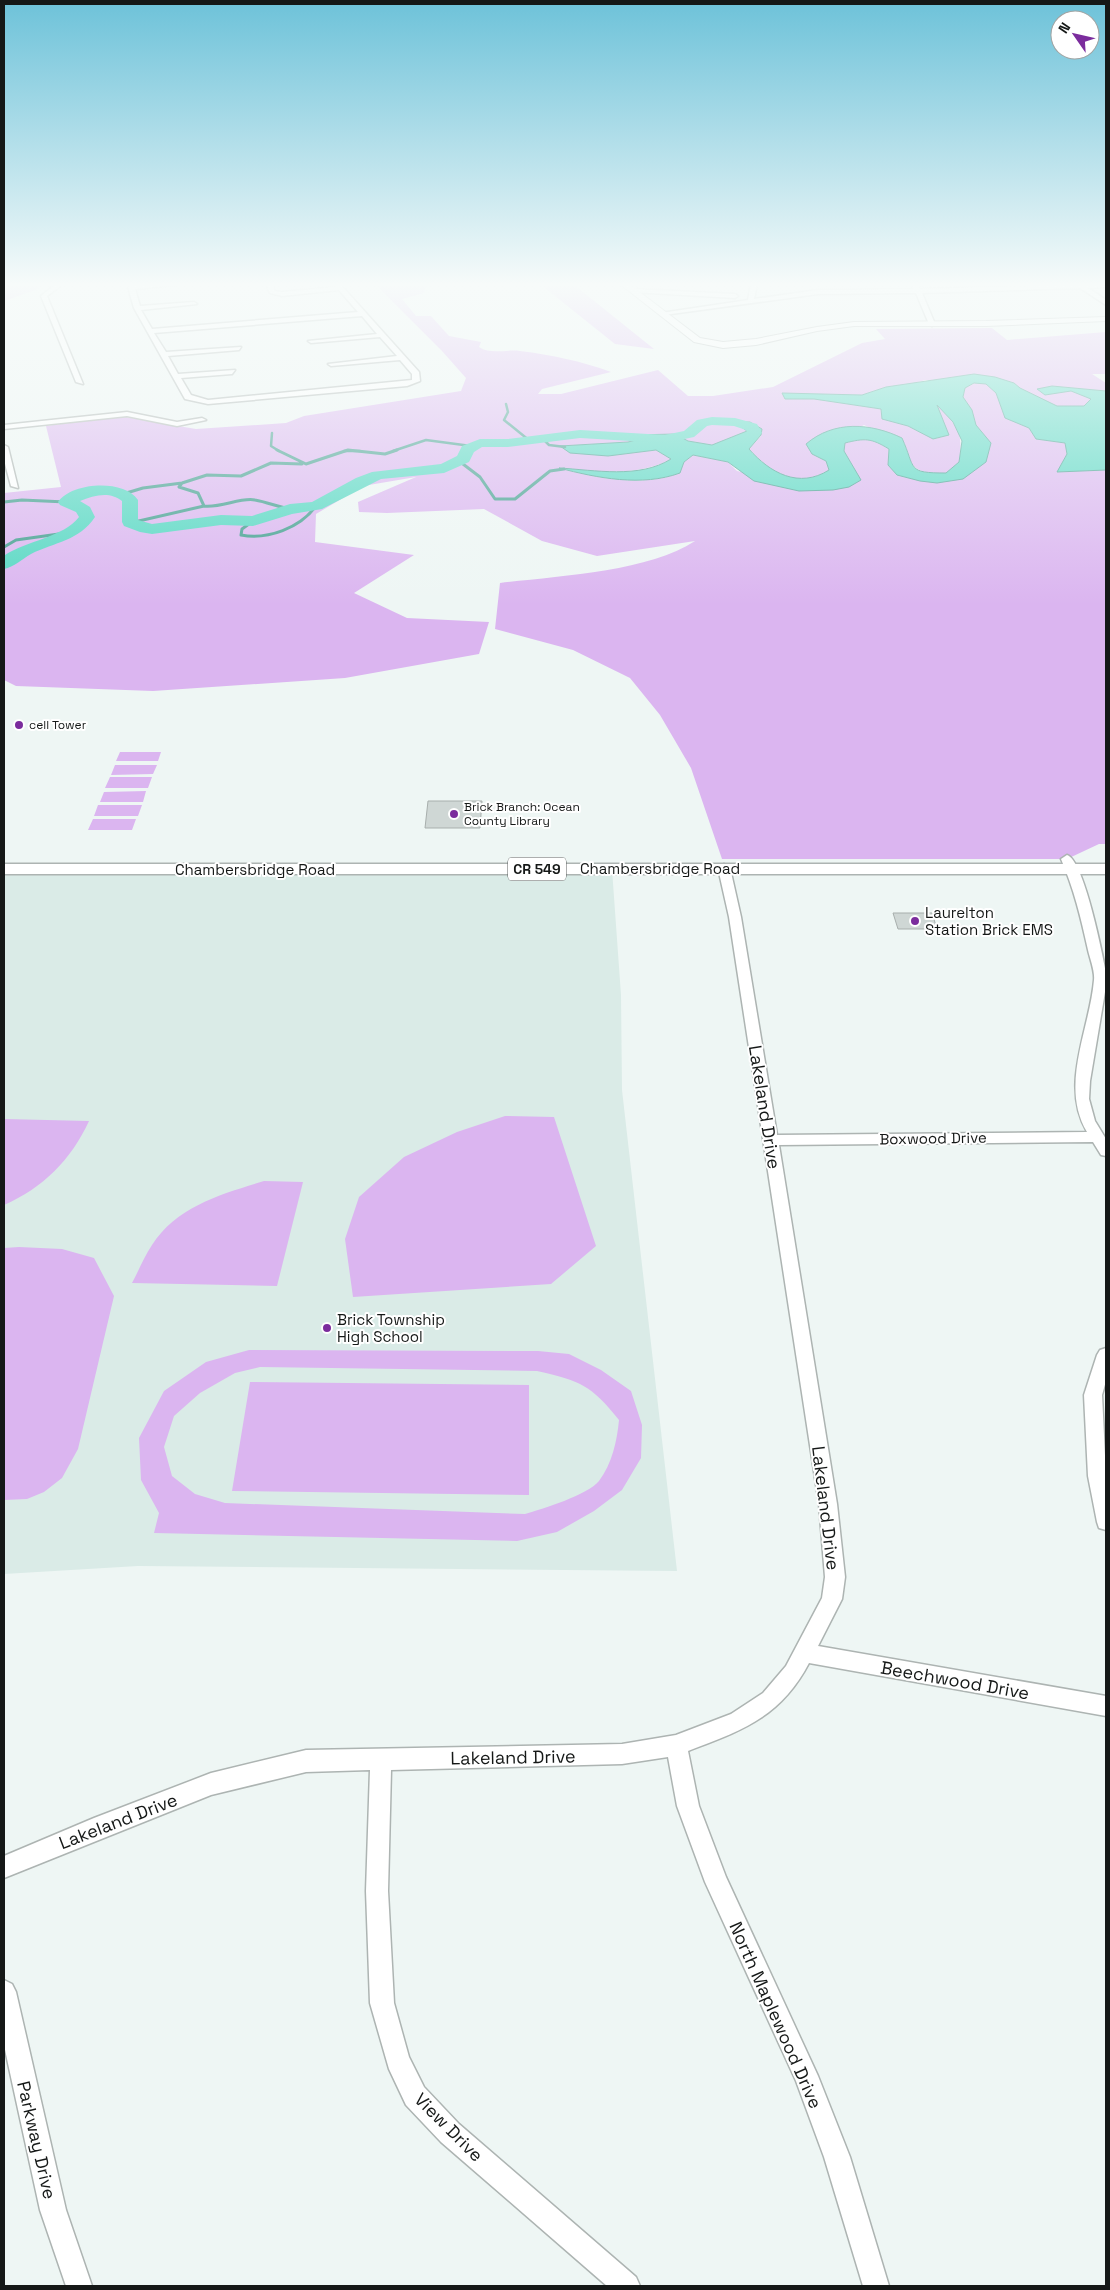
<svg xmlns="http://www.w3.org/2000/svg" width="1110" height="2290" viewBox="0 0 1110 2290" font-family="'Space Grotesk',sans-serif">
	<rect width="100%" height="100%" fill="#eef6f4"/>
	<path fill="#daebe7" d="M 4,869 L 612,869 L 621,995 L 622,1090 L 677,1571 L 138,1566 L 4,1574 Z"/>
	<path fill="#dbb5f0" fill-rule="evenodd" d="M 4,284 L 39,284 L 38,289 L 4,301 Z
		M 375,284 L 427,284 L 424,293 L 402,299 L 416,316 L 431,316 L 449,336 L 481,342 L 479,347 C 491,355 506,349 520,351 C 552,355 581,361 611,372 L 542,389 L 538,394 L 561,394 L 658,370 L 688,396 L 713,396 L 773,387 L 862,343 L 885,339 L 876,329 L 992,328 L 1007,340 L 1106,332 L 1106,374 L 1092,374 L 1106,383 L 1106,391 L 1052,386 L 1045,395 L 1071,391 L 1091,399 L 1085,406 L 1057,406 L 1020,388 L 1014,383 L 925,380 L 907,386 L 886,387 L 862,395 L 782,393 L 785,399 L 814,399 L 881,409 L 883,419 L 908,426 L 934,439 L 949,435 L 936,403 C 957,427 964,430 959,462 L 946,473 C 919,473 911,472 905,444 L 864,425 L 812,454 L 826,461 L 829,470 C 797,489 771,473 749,449 L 761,436 L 735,422 L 747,431 L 713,445 L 687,441 L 675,434 L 634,435 L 637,440 L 628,442 L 561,446 L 608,456 L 656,450 L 671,459 C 638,477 599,471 563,469 C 599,479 644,487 680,473 L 684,462 L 693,455 L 728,462 L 737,471 L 833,490 L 845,443 C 866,438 871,438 889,449 L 888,465 L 897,475 L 937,483 L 991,443 L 976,425 L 972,410 L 963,397 L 965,388 L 975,383 L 986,384 L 996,393 L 1005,418 L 1029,428 L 1036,439 L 1065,443 L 1067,454 L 1057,472 L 1106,470 L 1106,844 L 1099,844 L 1067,859 L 722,859 L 691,768 L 660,715 L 630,678 L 573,650 L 495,629 L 500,583 C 557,576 648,572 695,541 L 597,556 L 542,541 L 484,509 L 387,513 L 359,512 L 358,502 L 416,477 L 363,486 L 316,514 L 315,542 L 414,555 L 354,593 L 407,618 L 489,622 L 479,654 L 345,678 L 153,691 L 16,686 L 4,680 L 4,493 L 61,487 L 46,426 L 119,416 L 196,429 L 286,423 L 304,416 L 461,391 L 466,378 L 442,351 Z
		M 540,284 L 573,284 L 654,349 L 615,344 Z
		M 120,752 L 161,752 L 158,761 L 116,761 Z
		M 115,765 L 157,765 L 153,774 L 111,775 Z
		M 110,777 L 152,777 L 148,788 L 105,788 Z
		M 146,791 L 143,802 L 100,802 L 104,792 Z
		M 98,805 L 142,805 L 138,816 L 94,816 Z
		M 93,819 L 136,819 L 132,830 L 88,830 Z
		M 505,1116 L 554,1117 L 596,1246 L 551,1284 L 353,1297 L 345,1239 L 359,1197 L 404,1157 L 457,1132 Z
		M 4,1119 L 89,1121 C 71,1160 43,1188 4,1205 Z
		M 264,1181 L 303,1182 L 277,1286 L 132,1283 C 139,1270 144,1257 152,1245 C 177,1206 222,1194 264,1181 Z
		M 19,1247 L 62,1249 L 94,1258 L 114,1296 L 78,1449 L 62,1478 L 44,1492 L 27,1499 L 4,1500 L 4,1248 Z
		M 249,1350 L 538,1351 L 569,1354 L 601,1370 L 631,1391 L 642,1425 L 641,1458 L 622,1490 L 594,1511 L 557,1532 L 517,1541 L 154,1533 L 159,1513 L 141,1480 L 139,1438 L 164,1391 L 206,1362 ZM 260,1367 L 537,1371 C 581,1381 591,1385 619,1420 C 617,1441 612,1464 599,1481 C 588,1495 542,1509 525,1514 L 225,1503 L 195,1494 L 172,1476 L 164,1447 L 174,1416 L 200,1393 L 235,1373 Z
		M 250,1382 L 529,1385 L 529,1495 L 232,1491 Z"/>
	<path fill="#55d7c2" stroke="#429e8f" d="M 974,374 L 995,377 L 1014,383 L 1020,388 L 1057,406 L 1084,406 L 1091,399 L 1071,391 L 1045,395 L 1037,389 L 1052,386 L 1106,391 L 1106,470 L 1057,472 L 1067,454 L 1065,443 L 1036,439 L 1029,428 L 1005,418 L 996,393 L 986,384 L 974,383 L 965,388 L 963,397 L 972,410 L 976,425 L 991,443 L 986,462 L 963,479 L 937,483 L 920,481 L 897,475 L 888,465 L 889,449 C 871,438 865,438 845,443 L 844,451 L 861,480 L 849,487 L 833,490 L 799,491 L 754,481 L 728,462 L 693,455 L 684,462 L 680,473 C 642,487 597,478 559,468 C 595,470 639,479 671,459 L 656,450 L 608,456 L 570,453 L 560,446 L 628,442 L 636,440 L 634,435 L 675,434 L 688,441 L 712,445 L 747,431 L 734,422 L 750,422 L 762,429 L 761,435 L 749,449 C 770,473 799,489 829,470 L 826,461 L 812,454 L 806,444 C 834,420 871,423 902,438 C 916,469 906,473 946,473 L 959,462 L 962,441 L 953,422 L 937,405 L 949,435 L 933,439 L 908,426 L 882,419 L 881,409 L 814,399 L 785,399 L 782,393 L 862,395 L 886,387 Z"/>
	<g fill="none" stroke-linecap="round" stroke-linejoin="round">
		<path stroke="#429e8f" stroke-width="2.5" d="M 506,404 L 508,412 L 504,420 L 530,441
			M 272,433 L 271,446 L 279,451
			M 543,439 L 549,445 L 565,447
			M 344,451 L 360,451
			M 393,451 L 426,440 L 471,446"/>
		<path stroke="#429e8f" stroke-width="3" d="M 277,450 L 306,464 L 348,450 L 385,454 L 397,450
			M 459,461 L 480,477 L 495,499 L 515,499 L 550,471 L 564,469
			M 182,483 L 179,487 L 198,493 L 204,506
			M 123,494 L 143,488 L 182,483 L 207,475 L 241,476 L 271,463 L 302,464
			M 4,502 L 22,500 L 66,502
			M 253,521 L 242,529 L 241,535 C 268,540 300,528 316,506
			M 130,523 L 204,506 C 221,508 241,497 255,500 C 267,502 278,507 290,509
			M 4,547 L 16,540 L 73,532"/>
		<path fill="#55d7c2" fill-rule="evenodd" d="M 712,417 L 735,418 L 757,424 L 762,433 L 748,444 L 743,445 L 736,441 L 747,432 L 746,430 L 734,426 L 712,425 L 707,426 L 694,437 L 665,443 L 580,438 L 508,447 L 482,447 L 474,452 L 469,462 L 444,473 L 381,479 L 322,509 L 292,514 L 253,526 L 221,525 L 152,534 L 140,532 L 124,526 L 122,522 L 122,501 C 110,491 94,495 80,501 L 90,507 L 95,517 C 79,541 55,542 31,554 C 22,559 14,567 4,569 L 5,555 C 26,541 64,537 79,517 L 76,512 L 60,505 L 58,502 C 72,482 124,479 138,500 L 138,520 L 152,524 L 221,515 L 252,516 L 290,504 L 312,502 L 356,478 L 372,472 L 441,464 L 457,456 L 462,446 L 480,439 L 508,439 L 580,430 L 665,435 L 684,431 L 697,420 Z"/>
	</g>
	<path fill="#cfd7d5" stroke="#a8afad" d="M 428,801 L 482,801 L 480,828 L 425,828 Z
		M 893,913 L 932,913 L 937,929 L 898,929 Z"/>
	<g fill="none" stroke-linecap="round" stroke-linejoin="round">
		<g stroke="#adb4b2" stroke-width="3">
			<path id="minor" d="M 56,284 L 63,284 L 47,296 L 83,384 L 76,382 L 41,296 Z
				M 131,284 L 184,284 L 135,289 L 140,306 L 194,302 L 197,304 L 141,310 L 152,329 L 358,312 L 339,290 L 282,296 L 270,293 L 266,284 L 272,284 L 275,291 L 282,292 L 336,287 L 334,284 L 340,284 L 419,372 L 420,381 L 407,386 L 208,404 L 185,399 L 134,308 L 128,287 ZM 362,316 L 377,334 L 308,341 L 311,343 L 380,337 L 397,356 L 328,364 L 331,366 L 400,360 L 412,374 L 412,380 L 208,400 L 191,395 L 181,378 L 232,374 L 235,370 L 178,374 L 168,356 L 239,350 L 241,347 L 166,352 L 154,333 Z
				M 751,284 L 757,284 L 754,299 L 818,290 L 914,289 L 912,284 L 918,284 L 920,289 L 1106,284 L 1106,287 L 1088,288 L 1106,300 L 1106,305 L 1080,288 L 922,293 L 935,324 L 932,326 L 929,324 L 916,293 L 818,294 L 664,315 L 661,313 L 748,300 Z
				M 634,289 L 735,294 L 738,296 L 735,298 L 632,292 Z
				M 127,412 L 177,422 L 202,418 L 206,420 L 177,426 L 127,416 L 4,429 L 4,425 Z
				M 4,445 L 8,447 L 18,488 L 11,486 L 4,460 Z
				M 1067,855 C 1084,860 1102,953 1106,972 L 1106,986 L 1090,1081 L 1089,1099 L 1095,1121 L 1106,1139 L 1106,1156 L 1101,1155 L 1093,1142 L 779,1145 L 837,1504 L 845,1577 L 842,1599 L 818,1646 L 1106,1696 L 1106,1716 L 809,1663 C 780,1718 742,1730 688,1751 L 699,1806 L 726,1877 L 818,2076 L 850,2157 L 889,2286 L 863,2286 L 824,2157 L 796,2081 L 705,1882 L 677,1806 L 668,1757 L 622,1764 L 391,1770 L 388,1891 L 394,2003 L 409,2057 L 424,2087 L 459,2124 L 636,2277 L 640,2286 L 607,2286 L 441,2142 L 406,2105 L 389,2069 L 370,2003 L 366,1891 L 370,1770 L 306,1772 L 211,1795 L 4,1878 L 4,1856 L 94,1818 L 211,1773 L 306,1750 L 622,1744 L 676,1735 L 731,1714 L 763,1693 L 786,1666 L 822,1598 L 825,1577 L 819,1504 L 729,917 L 718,868 L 724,864 L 730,868 L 741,917 L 777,1135 L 1087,1132 C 1059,1085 1090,1029 1094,980 C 1095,971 1090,959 1088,950 C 1081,918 1074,889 1061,859 Z
				M 1106,1348 L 1106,1381 L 1102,1395 L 1106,1476 L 1106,1530 L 1099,1528 L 1097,1522 L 1088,1476 L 1084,1395 L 1097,1355 L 1100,1350 Z
				M 4,1980 L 12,1984 L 16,1992 L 66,2210 L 92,2286 L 66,2286 L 40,2210 L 4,2045 Z"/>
		</g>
		<g stroke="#adb4b2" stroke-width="2">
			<path id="tertiary" d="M 620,284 L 629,284 L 700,338 L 723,342 L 756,339 L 817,327 L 854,322 L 986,321 L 1106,317 L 1106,321 L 986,326 L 854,326 L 817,331 L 756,345 L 723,348 L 694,342 Z"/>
		</g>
		<g stroke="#adb4b2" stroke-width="3">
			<path id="primary" d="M 4,864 L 1106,864 L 1106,874 L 4,874 Z"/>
		</g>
		<use href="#minor" fill="#fff" fill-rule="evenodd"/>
		<use href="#tertiary" fill="#fff" fill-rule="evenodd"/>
		<use href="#primary" fill="#fff" fill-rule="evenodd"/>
	</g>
	<linearGradient id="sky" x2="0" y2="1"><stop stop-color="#6dc2d9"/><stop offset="0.47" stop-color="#f7fbfa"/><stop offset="1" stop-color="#f7fbfa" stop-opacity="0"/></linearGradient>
	<rect width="1110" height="605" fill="url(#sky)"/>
	<g fill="#7b2c9d" stroke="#fff" stroke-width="2">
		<circle cx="19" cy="725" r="5"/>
		<circle cx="454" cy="814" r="5"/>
		<circle cx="915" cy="921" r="5"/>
		<circle cx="327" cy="1328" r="5"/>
	</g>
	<g text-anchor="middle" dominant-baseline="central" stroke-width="4" stroke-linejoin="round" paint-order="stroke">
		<g font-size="12" fill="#151817" stroke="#fff" text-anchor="start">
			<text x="29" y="725">cell Tower</text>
			<text x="464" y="807">Brick Branch: Ocean<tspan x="464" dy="14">County Library</tspan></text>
		</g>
		<rect fill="#fff" stroke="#5b5d5d" stroke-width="1" x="508" y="857.5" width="58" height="23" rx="4"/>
		<g font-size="14" font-weight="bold" fill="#151817">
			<text x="537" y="869">CR 549</text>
		</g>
		<g font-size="15" fill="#151817" stroke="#fff">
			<text x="660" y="868">Chambersbridge Road</text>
			<text x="255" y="869">Chambersbridge Road</text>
			<text transform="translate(933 1138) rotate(-1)">Boxwood Drive</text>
		</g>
		<g font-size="15" fill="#151817" stroke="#fff" text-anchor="start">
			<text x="925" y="912">Laurelton<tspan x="925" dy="17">Station Brick EMS</tspan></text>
			<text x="337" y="1319">Brick Township<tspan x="337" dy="17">High School</tspan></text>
		</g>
		<g font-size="18" fill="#151817" stroke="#fff">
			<text transform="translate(765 1107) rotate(81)">Lakeland Drive</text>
			<text transform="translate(826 1508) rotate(83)">Lakeland Drive</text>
			<text transform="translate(955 1680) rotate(10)">Beechwood Drive</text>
			<text transform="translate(513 1757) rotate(-1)">Lakeland Drive</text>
			<text transform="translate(118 1821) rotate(-21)">Lakeland Drive</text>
			<text transform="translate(776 2015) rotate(66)">North Maplewood Drive</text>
			<text transform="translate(449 2127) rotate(45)">View Drive</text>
			<text transform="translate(37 2140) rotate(77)">Parkway Drive</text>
		</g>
	</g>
	<rect width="1110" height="2290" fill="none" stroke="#151817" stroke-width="10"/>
	<g transform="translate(1075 35) rotate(304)"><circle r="24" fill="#ffffff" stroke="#a1a3a2"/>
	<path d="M0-4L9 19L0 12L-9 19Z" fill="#7b2c9d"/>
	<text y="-8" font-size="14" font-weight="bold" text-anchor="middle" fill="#151817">N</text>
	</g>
</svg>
